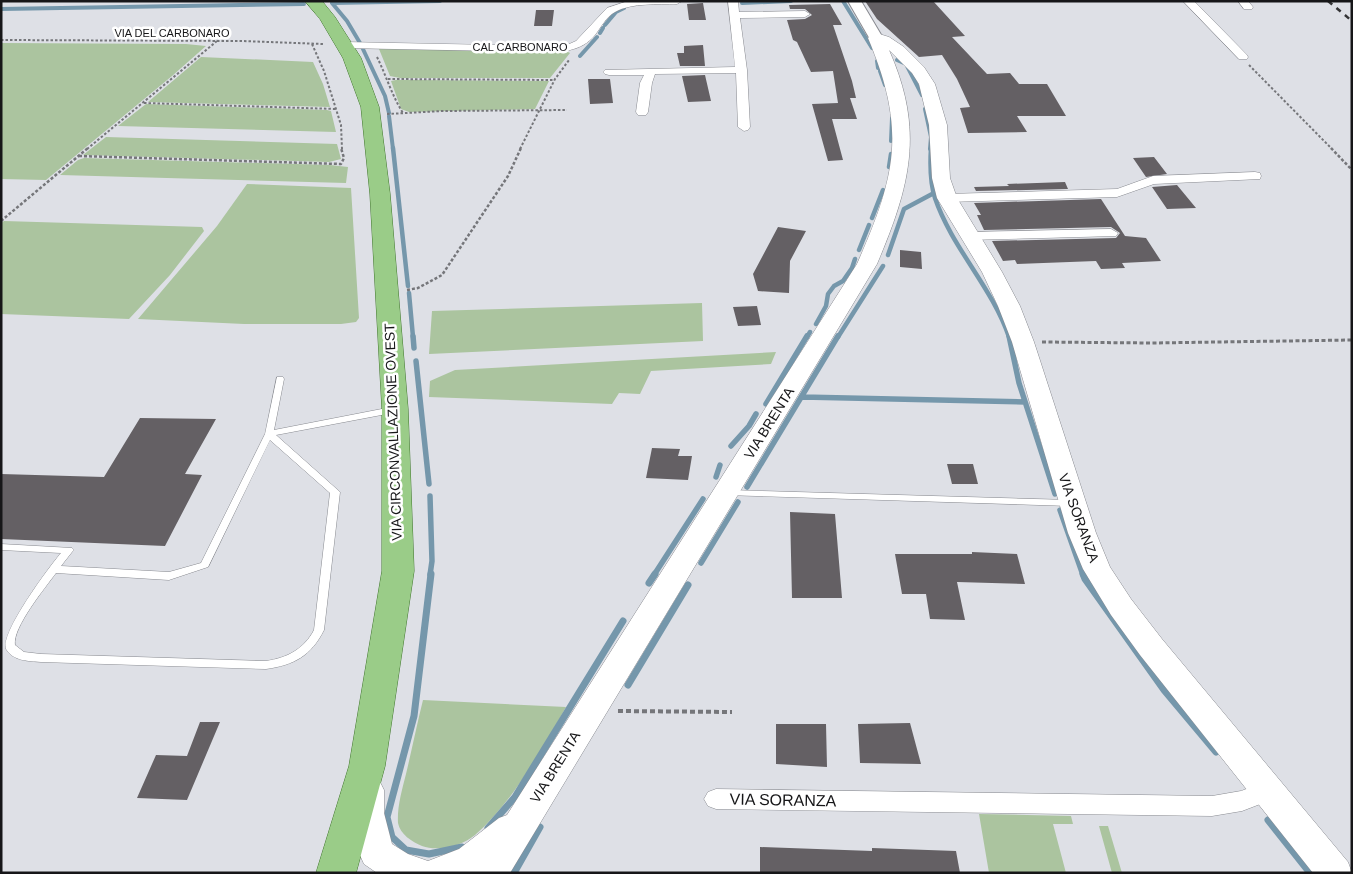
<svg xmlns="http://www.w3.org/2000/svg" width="1353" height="874" viewBox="0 0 1353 874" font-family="Arial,sans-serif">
	<rect width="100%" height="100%" fill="#dee0e6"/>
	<path fill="#abc49f" d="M 1,43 L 186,44 L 206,46 L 172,76 L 46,180 L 1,179 Z
		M 379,49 L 566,51 L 570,53 L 550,78 L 400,78 L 390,76 Z
		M 201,57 L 313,62 L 323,84 L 330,107 L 148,102 Z
		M 396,80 L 416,80 L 549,81 L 535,109 L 409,112 L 401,109 L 391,81 Z
		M 146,104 L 327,110 L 331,111 L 336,132 L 118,126 Z
		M 106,137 L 337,144 L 341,159 L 329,162 L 83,155 Z
		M 84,158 L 330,165 L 348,167 L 346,183 L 60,175 L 78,160 Z
		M 247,184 L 351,188 L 359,318 L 356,322 L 341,324 L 244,324 L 138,319 L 217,226 Z
		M 4,221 L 202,227 L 204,231 L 170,275 L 129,319 L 1,314 L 1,223 Z
		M 702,303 L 703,341 L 429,354 L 432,311 Z
		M 776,352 L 771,364 L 651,371 L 640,394 L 619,393 L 612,404 L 429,397 L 430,381 L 455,370 Z
		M 423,700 L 566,707 C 542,749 512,803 475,835 C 462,846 438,852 422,846 C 412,842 400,834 398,823 C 397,807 402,790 406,774 C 412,749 417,724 423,700 Z
		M 979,814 L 1071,816 L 1073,824 L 1053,824 L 1066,873 L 989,873 Z
		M 1099,826 L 1108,826 L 1122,873 L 1112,873 Z"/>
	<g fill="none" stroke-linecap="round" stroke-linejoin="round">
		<path stroke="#7597ab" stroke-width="4" d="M 843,1 L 872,48
			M 332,3 L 440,1
			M 332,3 L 347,21 L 360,43
			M 742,3 L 791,1
			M 1,9 L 304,4
			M 605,25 L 616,12 L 624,8
			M 600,33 L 603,28
			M 362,47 L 385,96 L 389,113
			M 580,56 L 597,37
			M 878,58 L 880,59 L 877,61 L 878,68
			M 897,60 L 906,64 L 922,95
			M 880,71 L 885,85
			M 925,109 L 931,137 L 930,149
			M 389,116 L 393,149
			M 891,141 L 892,118"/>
		<path stroke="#7597ab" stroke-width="4.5" d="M 393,148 L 408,286
			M 931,148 C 930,164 930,183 935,198 C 952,248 992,287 1009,337
			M 889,167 L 891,154
			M 872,218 L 883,190
			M 859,250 L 869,225
			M 888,255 L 904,209 L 934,193
			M 409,293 L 413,337
			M 816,324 L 826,306 L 828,294 L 834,286 L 843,281 L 852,268 L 855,259
			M 807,337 L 810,332
			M 838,337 L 883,266"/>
		<path stroke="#7597ab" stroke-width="5.5" d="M 413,336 L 414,348
			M 1009,336 L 1019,383 L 1055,494
			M 416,361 L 429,484
			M 802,397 L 1025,402
			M 766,404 L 807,336
			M 731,446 L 749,426 L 756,414
			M 716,477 L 720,465
			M 747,487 L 838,336
			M 430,496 L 432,561 L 430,575
			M 1060,510 L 1083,575
			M 701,563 L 738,502
			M 654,575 L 703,499"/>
		<path stroke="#7597ab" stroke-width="7" d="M 431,574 L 414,716 L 387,817 L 392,837 L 406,850 L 429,854 L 462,847
			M 1083,574 L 1085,579 L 1164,690 L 1216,752
			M 649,583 L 655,574
			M 628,685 L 688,585
			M 1268,820 L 1310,873
			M 488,828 L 515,797 L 623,621
			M 514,873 L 540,827"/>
	</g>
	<path fill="#646064" d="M 865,1 L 933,1 L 965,36 L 952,37 L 987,74 L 1010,73 L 1019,84 L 1047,84 L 1066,116 L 1017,116 L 1027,132 L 968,133 L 960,108 L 970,107 L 957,79 L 942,55 L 919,57 L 877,19 Z
		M 703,3 L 706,20 L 689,20 L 687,4 Z
		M 830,4 L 842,25 L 833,25 L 852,81 L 856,98 L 850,98 L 857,119 L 832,119 L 843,160 L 828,161 L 812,104 L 838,103 L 833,71 L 811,72 L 797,42 L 793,40 L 787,20 L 805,19 L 812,15 L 805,9 L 790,9 L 789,5 Z
		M 536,10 L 554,10 L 552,26 L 534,26 Z
		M 703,45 L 705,66 L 680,66 L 677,53 L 684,53 L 684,46 Z
		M 705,75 L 711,101 L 688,102 L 682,76 Z
		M 588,79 L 610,79 L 613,103 L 590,104 Z
		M 1154,157 L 1167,174 L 1146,177 L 1133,158 Z
		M 1065,182 L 1068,189 L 976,191 L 974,187 L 1009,186 L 1007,184 Z
		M 1177,185 L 1196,208 L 1167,209 L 1152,187 Z
		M 1101,199 L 1125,236 L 1146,238 L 1161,261 L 1122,263 L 1125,268 L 1101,269 L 1096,261 L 1017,264 L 1015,260 L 1003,261 L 992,241 L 1116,238 L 1120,233 L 1111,227 L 984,230 L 977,215 L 981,215 L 974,203 Z
		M 778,227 L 806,231 L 790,261 L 789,293 L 758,291 L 753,274 Z
		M 900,250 L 921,252 L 922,269 L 900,267 Z
		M 757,306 L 761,325 L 738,326 L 733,307 Z
		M 140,418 L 216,419 L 185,474 L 202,475 L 165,546 L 1,539 L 1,474 L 104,477 Z
		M 652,448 L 680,449 L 678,456 L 692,456 L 688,480 L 646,478 Z
		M 947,464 L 973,464 L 978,484 L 952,484 Z
		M 790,512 L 835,514 L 842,598 L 792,598 Z
		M 972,552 L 1017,554 L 1025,584 L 957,582 L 965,620 L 930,619 L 926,594 L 902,594 L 895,554 L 972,554 Z
		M 200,722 L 220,722 L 187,800 L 137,798 L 156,755 L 187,756 Z
		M 910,723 L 921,764 L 860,763 L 858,724 Z
		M 776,724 L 826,724 L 827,767 L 776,764 Z
		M 760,847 L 872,851 L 872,848 L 956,851 L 960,873 L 760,873 Z"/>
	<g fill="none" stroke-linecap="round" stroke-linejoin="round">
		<g stroke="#888a90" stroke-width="1">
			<path id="service" d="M 277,377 L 283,377 L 284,379 L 274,430 L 392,407 L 396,410 L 392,413 L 276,435 L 340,492 L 324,630 C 311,656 294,665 266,669 L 41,662 C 28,661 13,661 6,649 C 0,633 49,567 61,553 L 1,550 L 1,544 L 72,548 L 74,550 L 72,552 L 61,566 L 169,572 L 201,563 L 265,434 ZM 270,440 L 330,493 L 314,630 C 304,649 287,658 266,661 L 41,654 L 24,652 L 15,645 C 12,628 45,588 56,573 L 169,580 L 208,567 Z
				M 728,490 L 1070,500 L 1075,503 L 1070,506 L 725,495 L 723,493 L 725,491 Z"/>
		</g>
		<g stroke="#888a90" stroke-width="1">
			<path id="minor" d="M 628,1 L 682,1 L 677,4 C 658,5 633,2 615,12 C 606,17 601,27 595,35 C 581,52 561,52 541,52 L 344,48 L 339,45 L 344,42 L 541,46 L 567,45 L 576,41 L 607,8 Z
				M 728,1 L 738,1 L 739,12 L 805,11 L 810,14 L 805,17 L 740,18 L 747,70 L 750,127 L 748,130 L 744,131 L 738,127 L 736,73 L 655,74 L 652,83 L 648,112 L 646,115 L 638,115 L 636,112 L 640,83 L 644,75 L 609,75 L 605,74 L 603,72 L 605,70 L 735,67 Z
				M 1183,1 L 1194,1 L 1247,55 L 1248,57 L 1247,59 L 1239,59 Z
				M 1238,1 L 1248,1 L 1253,7 L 1252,9 L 1244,9 Z
				M 1255,172 L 1260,173 L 1261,176 L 1260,179 L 1154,184 L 1117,197 L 947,202 L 940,198 L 947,194 L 1117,189 L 1153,176 Z
				M 1111,229 L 1118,233 L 1116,236 L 968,240 L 961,236 L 968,232 Z
				M 1268,781 L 1276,784 L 1280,791 L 1276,798 L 1242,811 L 1212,816 L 716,809 L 708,806 L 704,799 L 708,792 L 716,789 L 1212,796 L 1241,791 Z"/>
		</g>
		<g stroke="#888a90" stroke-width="2">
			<path id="tertiary" d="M 848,1 L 861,1 L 883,38 L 881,41 L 871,41 Z"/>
		</g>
		<g stroke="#888a90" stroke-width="1">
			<path id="secondary" d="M 876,33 L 889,37 L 904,47 L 924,67 L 935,84 L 947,125 L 950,178 L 957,198 L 1002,272 L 1020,306 L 1034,342 L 1096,533 L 1110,567 L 1131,599 L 1162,639 L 1348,862 L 1352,873 L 1313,873 L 1140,655 L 1111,615 L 1083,569 L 1068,533 L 1012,342 L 998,306 L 982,272 L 937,198 L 932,178 L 929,125 L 919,84 L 912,73 L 889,50 C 925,131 910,186 877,264 L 510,873 L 377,873 L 364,864 L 359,853 L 350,813 L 350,790 L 355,780 L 367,776 L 379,780 L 384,790 L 384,813 L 392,844 L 408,854 L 428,861 L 459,849 L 499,818 L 507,815 L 857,264 C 896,176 907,130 868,38 L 871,35 Z"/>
		</g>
		<g stroke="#40762d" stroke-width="1">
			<path id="primary" d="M 305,1 L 322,1 L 335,17 L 361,58 L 379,107 L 390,194 L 408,409 L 414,571 L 385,766 L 356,873 L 316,873 L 349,766 L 382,571 L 382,409 L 370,194 L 361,107 L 343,58 L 320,19 Z"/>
		</g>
		<path stroke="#75767a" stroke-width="2" stroke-dasharray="2.5 2" stroke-linecap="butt" d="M 1,40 L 241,41 L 323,44
			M 312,44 L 324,71 L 341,125 L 342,149
			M 377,57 C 386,75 392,96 403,113
			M 1249,65 L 1332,149
			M 388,79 L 554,80
			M 144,103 L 336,109
			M 387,114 L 443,111 L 567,110
			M 87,149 L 217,41
			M 520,149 L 555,79 L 569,60"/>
		<path stroke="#75767a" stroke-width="2.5" stroke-dasharray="3 2" stroke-linecap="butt" d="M 1331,148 L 1352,170
			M 79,156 L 341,164 L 344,158 L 341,148
			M 1,221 L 88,148
			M 407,290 L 418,288 L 442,275 L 508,176 L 521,148"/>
		<path stroke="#75767a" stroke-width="3" stroke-dasharray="4 2.5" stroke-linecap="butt" d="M 1042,342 L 1151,343 L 1352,340"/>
		<path stroke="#75767a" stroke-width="4" stroke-dasharray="5 3" stroke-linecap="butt" d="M 618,711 L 732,712"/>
		<use href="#service" fill="#fff" fill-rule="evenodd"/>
		<use href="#minor" fill="#fff" fill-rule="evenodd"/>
		<use href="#tertiary" fill="#fff" fill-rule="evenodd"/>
		<use href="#secondary" fill="#fff" fill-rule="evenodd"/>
		<use href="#primary" fill="#9acc88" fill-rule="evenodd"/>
		<path stroke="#333335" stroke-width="2.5" stroke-dasharray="5.5 5.5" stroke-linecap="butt" d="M 1328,1 L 1352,21"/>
	</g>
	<g text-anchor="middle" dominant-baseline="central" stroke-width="5" stroke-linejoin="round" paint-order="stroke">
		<g font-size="11" fill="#161618" stroke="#fff">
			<text x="172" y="33">VIA DEL CARBONARO</text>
			<text x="520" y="47">CAL CARBONARO</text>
		</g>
		<g font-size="14" fill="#161618" stroke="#fff">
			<text transform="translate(769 423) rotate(-58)">VIA BRENTA</text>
			<text transform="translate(393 432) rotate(-92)">VIA CIRCONVALLAZIONE OVEST</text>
			<text transform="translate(1079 518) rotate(70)">VIA SORANZA</text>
			<text transform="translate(555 767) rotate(-58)">VIA BRENTA</text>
		</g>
		<g font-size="16" fill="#161618" stroke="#fff">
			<text transform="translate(783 800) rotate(1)">VIA SORANZA</text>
		</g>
	</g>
	<rect width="1353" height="874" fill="none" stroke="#161618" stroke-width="5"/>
</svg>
